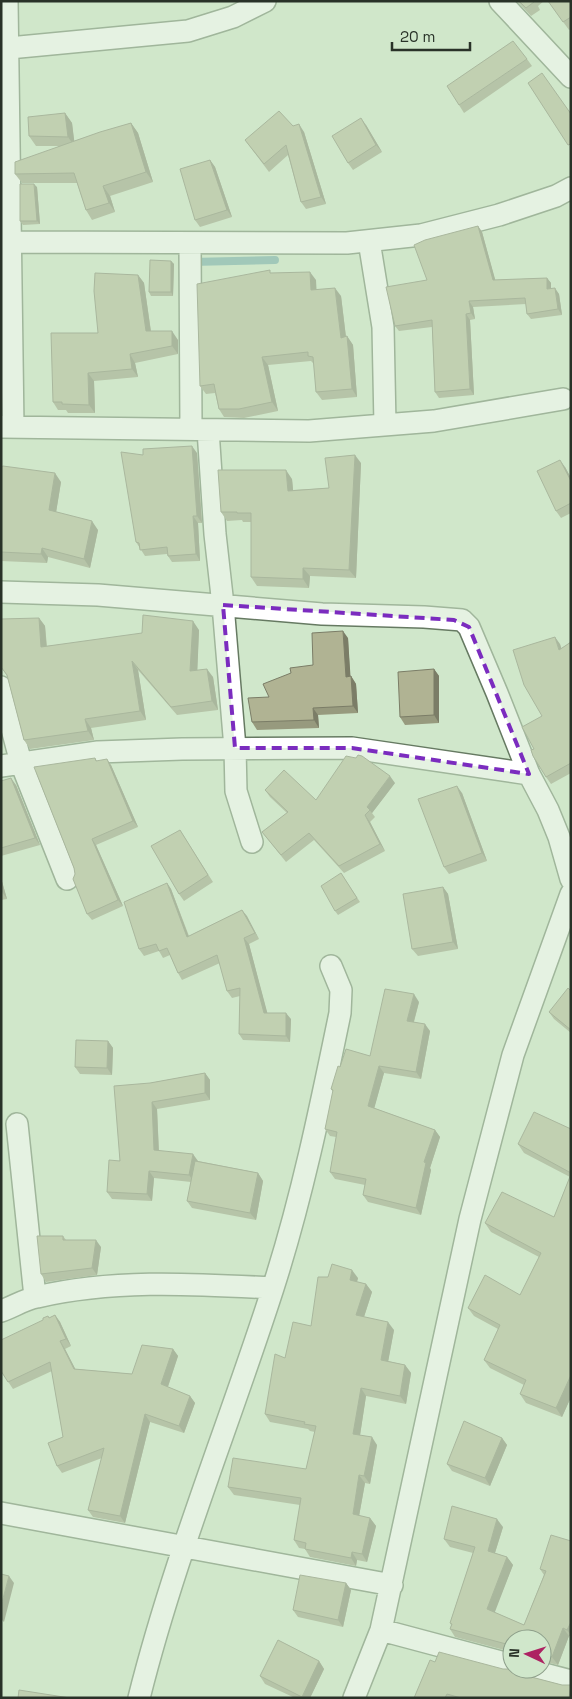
<svg xmlns="http://www.w3.org/2000/svg" width="572" height="1699" viewBox="0 0 572 1699" font-family="'Space Grotesk',sans-serif">
	<rect width="100%" height="100%" fill="#d0e7cb"/>
	<g fill="none" stroke-linecap="round" stroke-linejoin="round">
		<path stroke="#68a3a4" stroke-width="8" d="M 191,262 L 275,260"/>
		<g stroke="#667a62" stroke-width="24">
			<path id="street" d="M 7,1 L 13,427
				M 500,1 L 571,77
				M 9,48 L 188,31 L 233,17 L 265,1
				M 369,241 L 383,327 L 385,425
				M 1,242 L 347,243 L 421,235 L 499,215 L 556,196 L 571,188
				M 190,243 L 191,429
				M 1,427 L 309,431 L 434,421 L 563,399
				M 208,430 L 215,534 L 223,605 L 235,748 L 236,791 L 252,842
				M 1,592 L 98,595 L 322,614 L 424,617 L 462,620 L 469,627 L 497,693 L 529,774 L 548,810 L 559,837 L 571,879
				M 1,687 L 21,763 L 67,879
				M 1,766 L 98,752 L 182,749 L 352,748 L 529,774
				M 17,1124 L 35,1297
				M 1,1311 C 13,1307 25,1299 37,1297 C 114,1279 194,1284 273,1288
				M 1,1513 L 392,1585
				M 381,1630 L 512,1665
				M 525,1669 L 571,1681
				M 139,1698 C 174,1558 229,1425 273,1288 C 302,1198 321,1105 340,1013 L 341,990 L 331,966
				M 354,1698 L 381,1630 L 470,1219 L 513,1055 L 571,894"/>
		</g>
		<use href="#street" stroke="#fff" stroke-width="21"/>
	</g>
	<path fill="#979a7e" d="M 517,1 L 544,1 L 538,6 L 540,10 L 531,16 Z
		M 548,1 L 571,1 L 571,29 L 569,30 Z
		M 527,59 L 532,66 L 464,113 L 459,105 Z
		M 65,113 L 72,123 L 74,141 L 131,123 L 138,133 L 153,182 L 110,196 L 115,212 L 92,220 L 86,210 L 77,183 L 22,183 L 15,174 L 59,146 L 36,146 L 29,136 Z
		M 366,125 L 382,152 L 353,170 L 348,163 Z
		M 293,126 L 304,132 L 326,204 L 306,209 L 301,202 L 288,155 L 269,172 L 245,140 Z
		M 210,160 L 215,167 L 232,217 L 200,227 L 195,220 Z
		M 37,187 L 40,224 L 23,225 L 20,221 Z
		M 478,226 L 482,232 L 495,280 L 547,278 L 551,283 L 551,289 L 559,294 L 562,315 L 531,319 L 527,314 L 526,304 L 473,307 L 475,319 L 470,320 L 474,395 L 439,398 L 435,392 L 432,327 L 399,331 L 395,326 L 427,280 Z
		M 171,261 L 174,264 L 173,296 L 151,296 L 149,292 Z
		M 272,273 L 316,280 L 316,289 L 341,296 L 346,337 L 347,336 L 353,345 L 357,397 L 322,400 L 316,392 L 314,364 L 311,361 L 268,365 L 278,411 L 244,418 L 224,417 L 219,409 L 215,393 L 206,394 L 200,386 Z
		M 138,275 L 144,283 L 151,331 L 178,340 L 178,354 L 135,363 L 138,377 L 94,381 L 95,413 L 68,413 L 66,410 L 58,410 L 53,402 L 98,333 Z
		M 197,453 L 202,523 L 198,523 L 200,561 L 172,562 L 168,556 L 167,554 L 145,556 L 136,542 L 143,455 Z
		M 361,463 L 356,578 L 310,576 L 309,588 L 257,586 L 251,577 L 251,522 L 243,522 L 242,520 L 227,521 L 221,512 L 292,479 L 293,490 L 329,488 Z
		M 1,467 L 61,482 L 56,512 L 98,530 L 90,568 L 48,557 L 47,563 L 1,561 Z
		M 565,467 L 571,478 L 571,513 L 561,518 L 556,511 Z
		M 39,618 L 45,626 L 47,646 L 199,630 L 197,670 L 213,677 L 218,710 L 177,715 L 138,670 L 146,720 L 91,728 L 94,740 L 30,749 L 24,740 L 7,676 L 2,668 Z
		M 348,638 L 350,676 L 351,676 L 356,684 L 358,713 L 318,715 L 319,728 L 257,730 L 252,722 L 269,697 L 313,665 Z
		M 571,642 L 571,773 L 551,784 L 546,777 L 534,749 L 560,644 L 561,649 Z
		M 434,669 L 439,676 L 439,723 L 405,725 L 400,717 Z
		M 95,758 L 97,761 L 111,765 L 138,827 L 96,845 L 123,906 L 92,920 L 87,914 L 75,874 Z
		M 1,781 L 16,785 L 40,845 L 1,856 Z
		M 395,783 L 372,813 L 375,817 L 370,822 L 385,851 L 344,873 L 314,840 L 286,862 L 262,832 L 287,813 L 270,797 L 265,790 L 316,800 Z
		M 462,793 L 487,861 L 449,874 L 444,867 Z
		M 180,830 L 213,882 L 184,901 L 179,894 Z
		M 341,873 L 360,902 L 338,915 L 335,911 Z
		M 1,878 L 7,899 L 1,900 Z
		M 167,883 L 171,889 L 189,936 L 242,910 L 259,939 L 249,944 L 267,1013 L 291,1019 L 290,1042 L 243,1040 L 239,1034 L 240,996 L 232,998 L 227,991 L 220,963 L 182,980 L 178,973 L 170,955 L 163,958 L 159,951 L 144,956 L 139,949 Z
		M 443,887 L 448,894 L 458,949 L 418,956 L 412,949 Z
		M 571,991 L 571,1033 L 554,1019 L 549,1012 Z
		M 419,1002 L 414,1022 L 430,1031 L 421,1079 L 384,1073 L 374,1108 L 435,1130 L 440,1137 L 430,1168 L 431,1170 L 421,1215 L 368,1202 L 363,1195 L 365,1185 L 335,1179 L 330,1172 L 336,1137 L 330,1136 L 325,1129 L 333,1092 L 331,1089 L 340,1067 L 370,1056 Z
		M 108,1041 L 113,1048 L 112,1075 L 80,1074 L 75,1067 Z
		M 205,1073 L 210,1080 L 210,1100 L 157,1109 L 159,1151 L 198,1161 L 258,1173 L 263,1181 L 256,1220 L 192,1208 L 187,1201 L 191,1182 L 154,1178 L 152,1201 L 112,1199 L 107,1192 L 150,1083 Z
		M 571,1129 L 571,1397 L 562,1417 L 526,1403 L 520,1394 L 524,1385 L 490,1368 L 484,1360 L 498,1329 L 474,1316 L 468,1308 L 520,1295 L 539,1257 L 491,1232 L 485,1223 L 554,1217 L 570,1177 L 524,1153 L 518,1144 Z
		M 63,1236 L 66,1240 L 101,1247 L 97,1275 L 46,1282 L 41,1274 Z
		M 328,1277 L 358,1278 L 357,1282 L 366,1284 L 372,1292 L 364,1317 L 394,1330 L 388,1361 L 405,1365 L 411,1373 L 406,1404 L 366,1396 L 360,1435 L 377,1445 L 370,1484 L 365,1483 L 359,1516 L 370,1518 L 376,1526 L 367,1562 L 357,1560 L 356,1566 L 310,1557 L 305,1549 L 299,1548 L 294,1540 L 300,1505 L 234,1495 L 228,1487 L 306,1469 L 315,1432 L 310,1431 L 308,1429 L 270,1422 L 265,1414 L 285,1358 L 311,1326 Z
		M 55,1315 L 60,1322 L 71,1346 L 65,1349 L 75,1369 L 132,1374 L 173,1349 L 178,1356 L 168,1387 L 190,1396 L 195,1403 L 184,1433 L 150,1422 L 125,1523 L 93,1517 L 88,1510 L 102,1458 L 62,1473 L 57,1466 L 63,1437 L 52,1371 L 13,1389 L 1,1371 L 49,1318 Z
		M 502,1438 L 507,1445 L 490,1486 L 452,1471 L 447,1464 Z
		M 503,1527 L 495,1553 L 507,1557 L 513,1565 L 494,1612 L 524,1625 L 544,1575 L 540,1569 L 571,1541 L 571,1637 L 569,1636 L 558,1665 L 542,1661 L 542,1639 L 512,1639 L 512,1652 L 455,1637 L 450,1629 L 451,1625 L 450,1623 L 473,1553 L 450,1547 L 444,1539 Z
		M 346,1583 L 351,1590 L 343,1627 L 298,1617 L 293,1610 Z
		M 319,1661 L 324,1669 L 310,1698 L 295,1698 L 265,1684 L 260,1676 Z
		M 435,1662 L 516,1673 L 562,1685 L 571,1698 L 414,1698 Z"/>
	<path fill="#7b7d67" d="M 65,113 L 72,123 L 75,147 L 68,137 Z
		M 361,118 L 366,125 L 382,152 L 376,145 Z
		M 131,123 L 138,133 L 153,182 L 146,172 Z
		M 299,124 L 304,132 L 326,204 L 321,197 Z
		M 210,160 L 215,167 L 232,217 L 227,210 Z
		M 34,184 L 37,187 L 40,224 L 37,221 Z
		M 103,186 L 110,196 L 115,212 L 109,203 Z
		M 478,226 L 482,232 L 497,286 L 493,280 Z
		M 171,261 L 174,264 L 173,296 L 171,292 Z
		M 310,272 L 316,280 L 317,298 L 311,290 Z
		M 138,275 L 144,283 L 152,340 L 146,331 Z
		M 547,278 L 551,283 L 551,295 L 547,289 Z
		M 335,288 L 341,296 L 347,346 L 341,338 Z
		M 555,288 L 559,294 L 562,315 L 558,309 Z
		M 469,301 L 473,307 L 475,319 L 471,313 Z
		M 466,314 L 470,320 L 474,395 L 470,389 Z
		M 172,331 L 178,340 L 178,354 L 172,346 Z
		M 347,336 L 353,345 L 357,397 L 352,389 Z
		M 130,354 L 135,363 L 138,377 L 132,369 Z
		M 262,357 L 268,365 L 278,411 L 272,402 Z
		M 88,373 L 94,381 L 95,413 L 89,405 Z
		M 192,446 L 197,453 L 202,523 L 197,516 Z
		M 355,455 L 361,463 L 356,578 L 349,570 Z
		M 560,460 L 565,467 L 571,478 L 571,481 Z
		M 286,470 L 292,479 L 294,500 L 288,491 Z
		M 55,473 L 61,482 L 55,519 L 49,510 Z
		M 193,516 L 198,523 L 200,561 L 196,554 Z
		M 92,521 L 98,530 L 90,568 L 84,559 Z
		M 42,548 L 48,557 L 47,563 L 41,554 Z
		M 303,568 L 310,576 L 309,588 L 303,579 Z
		M 39,618 L 45,626 L 47,655 L 41,647 Z
		M 193,621 L 199,630 L 197,680 L 190,671 Z
		M 343,631 L 348,638 L 351,684 L 346,677 Z
		M 555,637 L 560,644 L 564,657 L 559,650 Z
		M 132,661 L 138,670 L 146,720 L 140,711 Z
		M 207,669 L 213,677 L 218,710 L 212,701 Z
		M 434,669 L 439,676 L 439,723 L 434,715 Z
		M 351,676 L 356,684 L 358,713 L 353,706 Z
		M 313,708 L 318,715 L 319,728 L 314,720 Z
		M 85,719 L 91,728 L 94,740 L 88,731 Z
		M 107,759 L 111,765 L 138,827 L 133,821 Z
		M 390,776 L 395,783 L 372,813 L 367,807 Z
		M 11,778 L 16,785 L 40,845 L 35,838 Z
		M 457,786 L 462,793 L 487,861 L 482,853 Z
		M 365,815 L 370,822 L 385,851 L 380,844 Z
		M 92,839 L 96,845 L 123,906 L 118,900 Z
		M 1,878 L 7,899 L 2,892 Z
		M 167,883 L 171,889 L 191,943 L 187,937 Z
		M 443,887 L 448,894 L 458,949 L 453,942 Z
		M 242,910 L 247,916 L 259,939 L 255,933 Z
		M 244,938 L 249,944 L 269,1019 L 264,1013 Z
		M 414,994 L 419,1002 L 412,1028 L 407,1021 Z
		M 286,1013 L 291,1019 L 290,1042 L 286,1036 Z
		M 425,1024 L 430,1031 L 421,1079 L 416,1072 Z
		M 108,1041 L 113,1048 L 112,1075 L 107,1068 Z
		M 379,1066 L 384,1073 L 373,1113 L 368,1106 Z
		M 205,1073 L 210,1080 L 210,1100 L 205,1093 Z
		M 152,1102 L 157,1109 L 159,1157 L 154,1150 Z
		M 435,1130 L 440,1137 L 430,1168 L 431,1170 L 421,1215 L 416,1208 L 424,1162 Z
		M 193,1154 L 198,1161 L 194,1182 L 189,1175 Z
		M 149,1171 L 154,1178 L 152,1201 L 147,1194 Z
		M 258,1173 L 263,1181 L 256,1220 L 250,1213 Z
		M 96,1240 L 101,1247 L 97,1275 L 92,1268 Z
		M 352,1270 L 358,1278 L 355,1288 L 350,1280 Z
		M 366,1284 L 372,1292 L 362,1323 L 356,1315 Z
		M 55,1315 L 60,1322 L 71,1346 L 66,1339 Z
		M 388,1322 L 394,1330 L 387,1368 L 381,1360 Z
		M 60,1341 L 65,1349 L 79,1376 L 74,1369 Z
		M 173,1349 L 178,1356 L 166,1392 L 161,1384 Z
		M 405,1365 L 411,1373 L 406,1404 L 400,1396 Z
		M 571,1375 L 571,1397 L 562,1417 L 556,1408 Z
		M 361,1388 L 366,1396 L 359,1442 L 353,1434 Z
		M 190,1396 L 195,1403 L 184,1433 L 179,1426 Z
		M 145,1414 L 150,1422 L 125,1523 L 120,1516 Z
		M 372,1437 L 377,1445 L 370,1484 L 364,1476 Z
		M 502,1438 L 507,1445 L 490,1486 L 485,1478 Z
		M 359,1475 L 365,1483 L 358,1522 L 353,1514 Z
		M 370,1518 L 376,1526 L 367,1562 L 362,1554 Z
		M 497,1519 L 503,1527 L 493,1559 L 488,1551 Z
		M 352,1552 L 357,1560 L 356,1566 L 351,1558 Z
		M 507,1557 L 513,1565 L 493,1617 L 487,1609 Z
		M 9,1576 L 14,1583 L 4,1622 L 1,1619 L 1,1606 Z
		M 346,1583 L 351,1590 L 343,1627 L 338,1620 Z
		M 571,1622 L 571,1635 L 567,1630 Z
		M 563,1628 L 569,1636 L 558,1665 L 552,1657 Z
		M 319,1661 L 324,1669 L 310,1698 L 303,1698 L 302,1697 Z"/>
	<path fill="#b0b393" stroke="#7b7d67" d="M 519,1 L 534,1 L 534,2 L 526,8 Z
		M 548,1 L 571,1 L 571,17 L 563,22 Z
		M 513,41 L 527,59 L 459,105 L 447,86 Z
		M 542,73 L 571,114 L 571,144 L 568,145 L 528,83 Z
		M 279,111 L 293,126 L 299,124 L 321,197 L 301,202 L 286,145 L 264,164 L 245,140 Z
		M 65,113 L 68,137 L 29,136 L 28,117 Z
		M 361,118 L 376,145 L 348,163 L 332,136 Z
		M 131,123 L 146,172 L 103,186 L 109,203 L 86,210 L 74,173 L 15,174 L 15,162 L 100,132 Z
		M 210,160 L 227,210 L 195,220 L 180,169 Z
		M 20,184 L 34,184 L 37,221 L 20,221 Z
		M 478,226 L 493,280 L 547,278 L 547,289 L 555,288 L 558,309 L 527,314 L 525,298 L 469,301 L 471,313 L 466,314 L 470,389 L 435,392 L 432,320 L 395,326 L 386,287 L 427,280 L 414,245 L 425,240 Z
		M 150,260 L 171,261 L 171,292 L 149,292 Z
		M 270,270 L 270,273 L 310,272 L 311,290 L 335,288 L 341,338 L 347,336 L 352,389 L 316,392 L 313,357 L 308,356 L 308,352 L 262,357 L 272,402 L 239,409 L 219,409 L 214,384 L 200,386 L 197,284 Z
		M 95,273 L 138,275 L 146,331 L 172,331 L 172,346 L 130,354 L 132,369 L 88,373 L 89,405 L 62,404 L 62,402 L 53,402 L 51,333 L 98,333 L 94,291 Z
		M 192,446 L 197,516 L 193,516 L 196,554 L 168,556 L 167,547 L 140,550 L 139,543 L 136,542 L 121,452 L 143,455 L 143,449 Z
		M 355,455 L 349,570 L 303,568 L 303,579 L 251,577 L 251,513 L 237,513 L 237,512 L 221,512 L 218,470 L 286,470 L 288,491 L 329,488 L 325,458 Z
		M 560,460 L 571,481 L 571,503 L 556,511 L 537,471 Z
		M 3,466 L 55,473 L 49,510 L 92,521 L 84,559 L 42,548 L 41,554 L 1,552 L 1,467 Z
		M 143,615 L 193,621 L 190,671 L 207,669 L 212,701 L 171,707 L 132,661 L 140,711 L 85,719 L 88,731 L 24,740 L 7,675 L 1,667 L 1,619 L 39,618 L 41,647 L 142,633 Z
		M 343,631 L 346,677 L 351,676 L 353,706 L 313,708 L 314,720 L 252,722 L 248,698 L 269,697 L 263,684 L 291,673 L 290,668 L 313,665 L 312,633 Z
		M 555,637 L 559,650 L 571,642 L 571,763 L 546,777 L 533,756 L 531,750 L 534,749 L 522,727 L 542,716 L 524,685 L 513,650 Z
		M 434,669 L 434,715 L 400,717 L 398,672 Z
		M 358,755 L 362,756 L 390,776 L 367,807 L 370,810 L 365,815 L 380,844 L 339,866 L 309,833 L 281,855 L 262,832 L 288,812 L 265,790 L 284,770 L 316,800 L 346,756 L 356,758 Z
		M 95,758 L 96,761 L 107,759 L 133,821 L 92,839 L 118,900 L 87,914 L 73,879 L 75,874 L 74,868 L 34,767 Z
		M 11,778 L 35,838 L 1,848 L 1,781 Z
		M 457,786 L 482,853 L 444,867 L 418,799 Z
		M 180,830 L 208,875 L 179,894 L 151,846 Z
		M 341,873 L 357,898 L 335,911 L 321,886 Z
		M 167,883 L 187,937 L 242,910 L 255,933 L 244,938 L 264,1013 L 286,1013 L 286,1036 L 239,1034 L 240,988 L 227,991 L 217,955 L 178,973 L 167,948 L 159,951 L 156,944 L 139,949 L 124,902 Z
		M 443,887 L 453,942 L 412,949 L 403,894 Z
		M 568,988 L 571,991 L 571,1030 L 549,1012 Z
		M 385,989 L 414,994 L 407,1021 L 425,1024 L 416,1072 L 379,1066 L 368,1106 L 435,1130 L 424,1162 L 426,1163 L 416,1208 L 363,1195 L 366,1179 L 330,1172 L 337,1132 L 325,1129 L 333,1090 L 331,1089 L 338,1066 L 340,1067 L 346,1049 L 370,1056 Z
		M 76,1040 L 108,1041 L 107,1068 L 75,1067 Z
		M 205,1073 L 205,1093 L 152,1102 L 154,1150 L 193,1154 L 189,1175 L 149,1171 L 147,1194 L 107,1192 L 109,1160 L 120,1161 L 114,1086 L 150,1083 Z
		M 534,1112 L 571,1129 L 571,1173 L 518,1144 Z
		M 195,1161 L 258,1173 L 250,1213 L 187,1201 Z
		M 571,1174 L 571,1375 L 556,1408 L 520,1394 L 526,1380 L 484,1360 L 500,1325 L 468,1308 L 485,1275 L 520,1295 L 541,1253 L 485,1223 L 502,1192 L 554,1217 Z
		M 37,1236 L 63,1236 L 63,1240 L 96,1240 L 92,1268 L 41,1274 Z
		M 332,1264 L 352,1270 L 350,1280 L 366,1284 L 356,1315 L 388,1322 L 381,1360 L 405,1365 L 400,1396 L 361,1388 L 353,1434 L 372,1437 L 364,1476 L 359,1475 L 353,1514 L 370,1518 L 362,1554 L 352,1552 L 351,1558 L 305,1549 L 306,1543 L 294,1540 L 301,1498 L 228,1487 L 233,1458 L 306,1469 L 316,1426 L 304,1424 L 305,1422 L 265,1414 L 275,1354 L 285,1358 L 293,1322 L 311,1326 L 318,1277 L 328,1277 Z
		M 55,1315 L 66,1339 L 60,1341 L 74,1369 L 132,1374 L 142,1345 L 173,1349 L 161,1384 L 190,1396 L 179,1426 L 145,1414 L 120,1516 L 88,1510 L 104,1448 L 57,1466 L 48,1443 L 63,1437 L 50,1362 L 8,1382 L 1,1371 L 1,1340 L 43,1320 L 43,1318 L 48,1316 L 49,1318 Z
		M 464,1421 L 502,1438 L 485,1478 L 447,1464 Z
		M 452,1506 L 497,1519 L 488,1551 L 507,1557 L 487,1609 L 524,1625 L 546,1571 L 540,1569 L 551,1535 L 571,1541 L 571,1622 L 567,1630 L 563,1628 L 552,1657 L 542,1654 L 542,1639 L 512,1639 L 512,1646 L 510,1645 L 450,1629 L 452,1624 L 450,1623 L 475,1547 L 444,1539 Z
		M 1,1574 L 9,1576 L 1,1606 Z
		M 300,1575 L 346,1583 L 338,1620 L 293,1610 Z
		M 278,1640 L 319,1661 L 302,1697 L 260,1676 Z
		M 439,1652 L 503,1669 L 510,1669 L 516,1673 L 562,1685 L 571,1685 L 569,1698 L 461,1698 L 447,1694 L 445,1698 L 414,1698 L 430,1660 L 435,1662 Z
		M 19,1690 L 70,1698 L 18,1698 Z"/>
	<path d="M0 0H572V1699H0ZM 223,605 L 454,620 L 469,627 L 529,774 L 352,748 L 235,748 Z" fill="#d0e7cb" fill-opacity=".55" fill-rule="evenodd"/>
	<path fill="none" stroke="#7b2cbf" stroke-width="4" stroke-dasharray="10 6" stroke-linejoin="round" d="M 223,605 L 454,620 L 469,627 L 529,774 L 352,748 L 235,748 Z"/>
	<rect width="572" height="1699" fill="none" stroke="#293228" stroke-width="5"/>
	<g transform="translate(527 1654) rotate(274)"><circle r="24" fill="#d0e7cb" stroke="#8d9f8a"/>
	<path d="M0-4L9 19L0 12L-9 19Z" fill="#ad2262"/>
	<text y="-8" font-size="14" font-weight="bold" text-anchor="middle" fill="#293228">N</text>
	</g>
	<path d="M392 42v8h78v-8" fill="none" stroke="#293228" stroke-width="2.5"/>
	<text x="400" y="42" font-size="15" fill="#293228" stroke="#d0e7cb" stroke-width="4" paint-order="stroke">20 m</text>
</svg>
